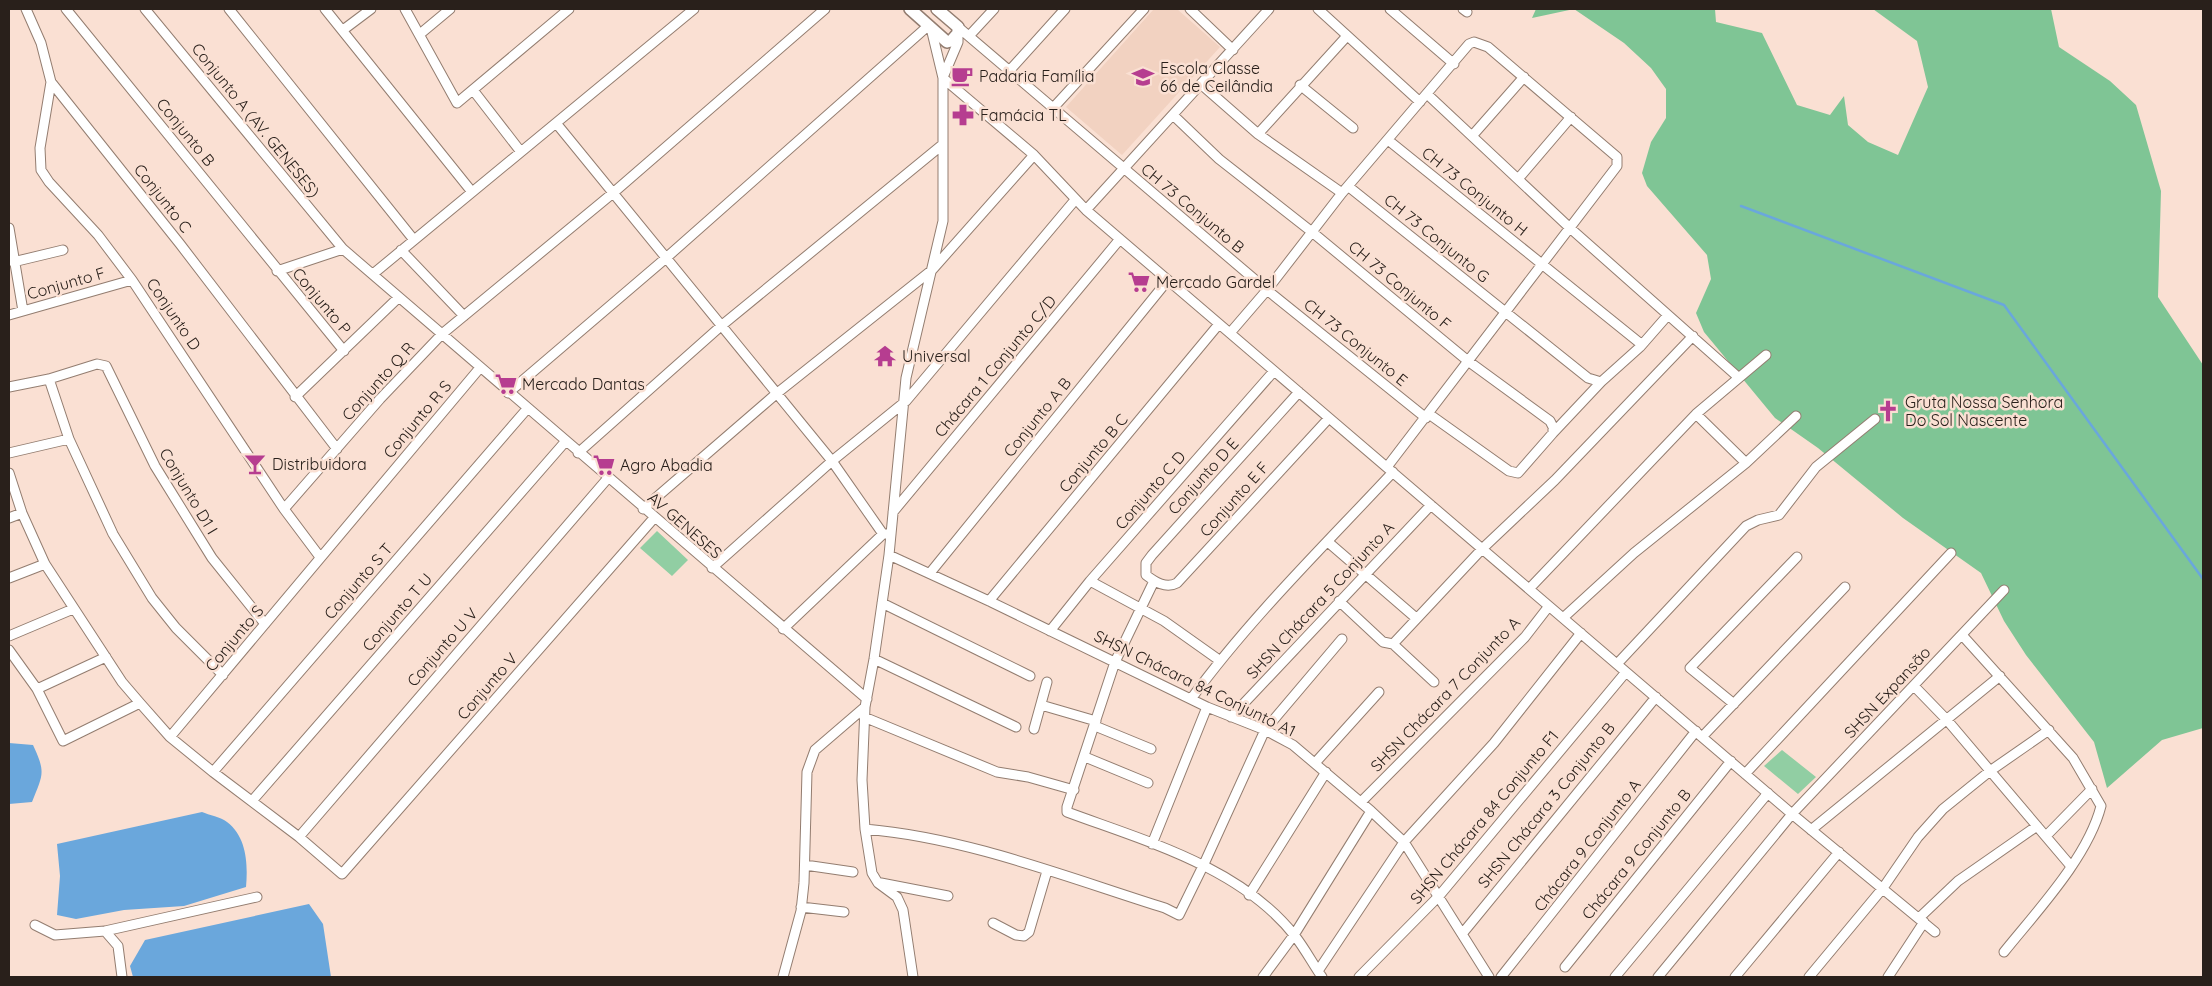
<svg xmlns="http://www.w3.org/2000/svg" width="2212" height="986" viewBox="0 0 2212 986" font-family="Quicksand,sans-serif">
	<rect width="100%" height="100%" fill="#fae0d3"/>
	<path fill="#f2d2c1" d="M 1154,9 L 1177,9 L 1220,47 L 1122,155 L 1066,107 Z"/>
	<path fill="#91cea3" d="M 657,531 L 688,560 L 672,576 L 640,548 Z
		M 1782,750 L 1816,777 L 1798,794 L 1764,766 Z"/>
	<path fill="#7fc595" d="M 1536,9 L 1715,9 L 1716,22 L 1762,33 L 1797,105 L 1830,115 L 1844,96 L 1848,125 L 1868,142 L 1898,155 L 1928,87 L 1917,41 L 1873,9 L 2051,9 L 2059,47 L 2110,81 L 2136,105 L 2161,191 L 2158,297 L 2203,365 L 2203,728 L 2162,740 L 2107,788 L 2094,742 L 2026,655 L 2004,621 L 1981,573 L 1903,518 L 1818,448 L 1775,418 L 1704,332 L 1696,313 L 1711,279 L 1707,255 L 1647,186 L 1642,173 L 1651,142 L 1666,118 L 1666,89 L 1651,68 L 1624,43 L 1574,9 L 1532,18 Z"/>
	<path fill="#6aa7dc" d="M 9,743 L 33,745 C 46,773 43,774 32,802 L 9,804 Z
		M 202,812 C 209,815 221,817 227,822 C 247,837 248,865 246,887 L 184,906 L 124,910 L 76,919 L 57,915 L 60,876 L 57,844 Z
		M 309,904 L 323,924 L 331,977 L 133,977 L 130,966 L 145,940 Z"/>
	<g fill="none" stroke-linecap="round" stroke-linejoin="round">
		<path stroke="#6aa7dc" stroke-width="2.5" d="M 1741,206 L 2004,305 L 2203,579"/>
		<g stroke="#937d70" stroke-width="11">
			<path id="street" d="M 26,9 L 41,43 L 51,82 L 180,244 L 337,449
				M 66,9 L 344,351
				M 145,9 L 343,249 L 867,699
				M 229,9 L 414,240
				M 325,9 L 472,192
				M 405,9 L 457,103 L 569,9
				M 1190,9 L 1233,50
				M 1318,9 L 1420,102
				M 1390,9 L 1454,64
				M 1463,9 L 1467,12
				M 958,27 L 1267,290 L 1426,418
				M 343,30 L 371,9
				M 420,34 L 450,9
				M 969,36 L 994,9
				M 1010,70 L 1065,9
				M 944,75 L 958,42 L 958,33
				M 943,78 L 1034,155 L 1086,210 L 1792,814 L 1935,932
				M 51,82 L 40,148 L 41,170 L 49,182 L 98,235 L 132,280 L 284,509 L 320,557
				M 1202,85 L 1258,134 L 1342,193
				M 1300,85 L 1353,128
				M 473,90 L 521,152
				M 1427,94 L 1570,228 L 1738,377
				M 1054,107 L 1144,9
				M 1173,115 L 1219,159 L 1312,232 L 1468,361 L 1550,421 L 1553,427 L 1553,433
				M 556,123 L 832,461 L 883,534
				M 1258,134 L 1347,36
				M 1472,136 L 1524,77
				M 1388,140 L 1641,344
				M 1518,179 L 1571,117
				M 1349,187 L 1588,378 L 1601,382
				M 1086,210 L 1269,9
				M 9,228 L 23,311
				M 401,250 L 464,316
				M 13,262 L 63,250
				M 277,271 L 343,249
				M 373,274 L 694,9
				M 9,315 L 132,280
				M 1230,333 L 1267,290 L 1342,193 L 1469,44 L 1474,42 L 1488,47 L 1617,157 L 1617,166 L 1387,467
				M 49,379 L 69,439 L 113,534 L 152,598 L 176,628 L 223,675
				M 9,387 L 49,379 L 97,364 L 106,366 L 155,466 L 212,558 L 265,624
				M 1299,392 L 1152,555 L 1146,563 L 1146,575 C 1155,582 1166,589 1177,583 L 1329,418
				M 508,393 L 666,258 L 928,26
				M 295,397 L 399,297
				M 1429,414 L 1509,471 L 1518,473 L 1553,433 L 1601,382 L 1640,347 L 1668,315
				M 1696,414 L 1746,463
				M 9,453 L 69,439
				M 578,453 L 721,326 L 942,145
				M 9,473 L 22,513 L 45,564 L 122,682 L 140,703 L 170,737 L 213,772 L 299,837 L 342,874 L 654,518
				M 284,509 L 380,399 L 442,334 L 613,193 L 825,9
				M 643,509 L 776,394 L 932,270 L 1034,155
				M 893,512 L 1120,239
				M 9,518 L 22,513
				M 1328,542 L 1416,618
				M 889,555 L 989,601 L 1207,707 L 1265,730 L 1293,745 L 1371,811 L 1404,842 L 1489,977
				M 712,568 L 832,461 L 906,401 L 1075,200
				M 930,573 L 1168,280
				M 9,578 L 45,564
				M 1090,581 L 1164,621 L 1219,660
				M 1154,581 L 1115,662 L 1067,807 L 1067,812 C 1145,841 1241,867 1295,936 C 1305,949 1313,964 1322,977
				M 1529,589 L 1696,414 L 1766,355
				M 989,601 L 1219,324
				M 1339,601 L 1383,642 L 1393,644 L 1482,549 L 1555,480 L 1693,336
				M 882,603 L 1030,676
				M 1563,618 L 1634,553 L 1746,463 L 1796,416
				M 783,629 L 883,534 L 887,534
				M 1050,631 L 1090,581 L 1274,371
				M 1962,635 L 2073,758 L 2101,806 C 2088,857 2037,911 2004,952
				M 9,636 L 73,609
				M 1393,644 L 1434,682
				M 9,650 L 37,689 L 63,741 L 140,703
				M 874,659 L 1016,727
				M 1617,664 L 1746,526 L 1758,520 L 1779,515 L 1816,467 L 1875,419
				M 1914,686 L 1947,720 L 2070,865
				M 37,689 L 106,657
				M 1191,699 C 1251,617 1324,546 1393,472
				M 1734,704 L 1690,668 L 1797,557
				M 1041,705 L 1096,721
				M 864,717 L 997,772 L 1028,777 L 1074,790
				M 1231,717 L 1431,505
				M 1095,726 L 1151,749
				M 1034,729 L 1047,682
				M 170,737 L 479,369
				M 1702,737 L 1845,587
				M 1085,757 L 1148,783
				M 1315,763 L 1379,692
				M 213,772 L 527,409
				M 1745,774 L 1951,553
				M 252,801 L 565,442
				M 1361,802 L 1525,637 L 1549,606
				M 865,829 C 968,838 1066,877 1165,908 L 1179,915 L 1204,864 L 1265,730 L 1342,639
				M 1811,830 L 2000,676
				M 2046,836 L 2092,789
				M 299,837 L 608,478
				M 1152,844 L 1207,707
				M 805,865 L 853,872
				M 881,883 L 948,896
				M 1249,895 L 1326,772
				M 801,907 L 844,912
				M 1919,918 L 1958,881 L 2037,826
				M 993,923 L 1016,935 L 1024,936 L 1029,932 L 1047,871
				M 35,925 L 55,935 L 105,931 L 257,897
				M 105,931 L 118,946 L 122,977
				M 1462,934 L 1656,697
				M 1565,967 L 1731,761
				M 1318,971 L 1404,842 L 1494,743 L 1581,633
				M 783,977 L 801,911 L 804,883 L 807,772 L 815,750 L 865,707
				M 913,977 L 903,910 L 897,897 L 878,883 L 872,873 L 865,829 L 862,780 L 865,707 L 874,659 L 889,555 L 906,378 L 943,221 L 943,78 L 931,28
				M 1263,977 L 1294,935 L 1371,811
				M 1359,977 L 1439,896 L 1626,672
				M 1501,977 L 1696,731
				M 1615,977 L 1768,793
				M 1658,977 L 1792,814 L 2004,590
				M 1735,977 L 1839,852
				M 1809,977 L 1883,888 L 1918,837 L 1943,809 L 1990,771 L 2049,730
				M 1888,977 L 1924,922"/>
		</g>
		<g stroke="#937d70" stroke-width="14">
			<path id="secondary" d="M 910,9 L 947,42 L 951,41 L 958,33 L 958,27 L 937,9"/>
		</g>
		<use href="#street" stroke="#fff" stroke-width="9"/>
		<use href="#secondary" stroke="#fff" stroke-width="11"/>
	</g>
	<defs>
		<g id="cafe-bare" transform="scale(1.725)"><path d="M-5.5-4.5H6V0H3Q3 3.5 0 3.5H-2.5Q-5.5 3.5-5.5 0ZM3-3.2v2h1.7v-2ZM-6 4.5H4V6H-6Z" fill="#b63d90" stroke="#fae0d3" stroke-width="2.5" paint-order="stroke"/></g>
		<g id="school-bare" transform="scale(1.725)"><path d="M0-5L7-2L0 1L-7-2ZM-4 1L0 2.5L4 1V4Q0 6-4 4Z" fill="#b63d90" stroke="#fae0d3" stroke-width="2.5" paint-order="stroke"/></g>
		<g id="pharmacy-bare" transform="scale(1.725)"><path d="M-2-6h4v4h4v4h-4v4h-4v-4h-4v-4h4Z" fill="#b63d90" stroke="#fae0d3" stroke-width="2.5" paint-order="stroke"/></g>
		<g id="supermarket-bare" transform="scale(1.725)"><path d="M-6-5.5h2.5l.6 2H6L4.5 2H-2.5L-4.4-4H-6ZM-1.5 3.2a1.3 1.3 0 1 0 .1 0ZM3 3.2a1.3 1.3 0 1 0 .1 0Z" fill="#b63d90" stroke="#fae0d3" stroke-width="2.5" paint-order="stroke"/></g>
		<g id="temple-bare" transform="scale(1.725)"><path d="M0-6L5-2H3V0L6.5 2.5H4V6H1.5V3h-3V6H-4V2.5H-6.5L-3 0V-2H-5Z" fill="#b63d90" stroke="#fae0d3" stroke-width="2.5" paint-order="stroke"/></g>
		<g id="church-bare" transform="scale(1.725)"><path d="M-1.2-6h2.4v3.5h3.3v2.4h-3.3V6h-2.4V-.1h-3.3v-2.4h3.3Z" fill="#b63d90" stroke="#fae0d3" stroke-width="2.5" paint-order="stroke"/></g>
		<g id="bar-bare" transform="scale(1.725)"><path d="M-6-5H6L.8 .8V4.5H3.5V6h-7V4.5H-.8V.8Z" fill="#b63d90" stroke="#fae0d3" stroke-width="2.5" paint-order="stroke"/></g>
	</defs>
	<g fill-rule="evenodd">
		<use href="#cafe-bare" x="962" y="76"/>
		<use href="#school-bare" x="1143" y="77"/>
		<use href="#pharmacy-bare" x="963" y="115"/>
		<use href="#supermarket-bare" x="1139" y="282"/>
		<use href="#temple-bare" x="885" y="356"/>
		<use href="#supermarket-bare" x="506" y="384"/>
		<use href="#church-bare" x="1888" y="411"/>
		<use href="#bar-bare" x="255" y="464"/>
		<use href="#supermarket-bare" x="604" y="465"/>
	</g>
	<g text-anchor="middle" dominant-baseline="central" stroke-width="5" stroke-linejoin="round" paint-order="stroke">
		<g font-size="16" fill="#29201b" stroke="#fae0d3" text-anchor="start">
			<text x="1160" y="68">Escola Classe<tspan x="1160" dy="18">66 de Ceilândia</tspan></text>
			<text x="979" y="76">Padaria Família</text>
			<text x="980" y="115">Famácia TL</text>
			<text x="1156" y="282">Mercado Gardel</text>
			<text x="902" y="356">Universal</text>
			<text x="522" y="384">Mercado Dantas</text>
			<text x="1905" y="402">Gruta Nossa Senhora<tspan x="1905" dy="18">Do Sol Nascente</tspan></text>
			<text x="272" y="464">Distribuidora</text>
			<text x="620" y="465">Agro Abadia</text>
		</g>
		<g font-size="16" fill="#29201b" stroke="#fae0d3">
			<text transform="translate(256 120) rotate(51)">Conjunto A (AV. GENESES)</text>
			<text transform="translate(186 132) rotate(51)">Conjunto B</text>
			<text transform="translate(1475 191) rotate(39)">CH 73 Conjunto H</text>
			<text transform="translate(163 198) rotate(52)">Conjunto C</text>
			<text transform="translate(1193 208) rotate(40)">CH 73 Conjunto B</text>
			<text transform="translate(1437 238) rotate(39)">CH 73 Conjunto G</text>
			<text transform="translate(66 283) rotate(-16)">Conjunto F</text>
			<text transform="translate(1400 285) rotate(40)">CH 73 Conjunto F</text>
			<text transform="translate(322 301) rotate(50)">Conjunto P</text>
			<text transform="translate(174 314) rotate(56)">Conjunto D</text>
			<text transform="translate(1356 342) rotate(39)">CH 73 Conjunto E</text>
			<text transform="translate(995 366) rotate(-50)">Chácara 1 Conjunto C/D</text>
			<text transform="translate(378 381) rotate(-48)">Conjunto Q R</text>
			<text transform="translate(1037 417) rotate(-51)">Conjunto A B</text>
			<text transform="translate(417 419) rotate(-50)">Conjunto R S</text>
			<text transform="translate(1093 453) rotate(-50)">Conjunto B C</text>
			<text transform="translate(1203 476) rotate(-48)">Conjunto D E</text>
			<text transform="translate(1150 490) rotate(-49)">Conjunto C D</text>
			<text transform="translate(189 491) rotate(59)">Conjunto D1 I</text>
			<text transform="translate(1234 499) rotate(-48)">Conjunto E F</text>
			<text transform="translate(685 525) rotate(41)">AV GENESES</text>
			<text transform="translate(358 581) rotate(-49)">Conjunto S T</text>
			<text transform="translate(1320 600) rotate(-47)">SHSN Chácara 5 Conjunto A</text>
			<text transform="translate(397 612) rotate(-49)">Conjunto T U</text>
			<text transform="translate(234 638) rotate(-50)">Conjunto S</text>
			<text transform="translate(442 647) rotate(-49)">Conjunto U V</text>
			<text transform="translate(1195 683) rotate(26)">SHSN Chácara 84 Conjunto A1</text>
			<text transform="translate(487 686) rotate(-49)">Conjunto V</text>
			<text transform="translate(1887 692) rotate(-47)">SHSN Expansão</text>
			<text transform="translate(1445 694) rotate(-46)">SHSN Chácara 7 Conjunto A</text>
			<text transform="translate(1546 805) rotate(-51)">SHSN Chácara 3 Conjunto B</text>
			<text transform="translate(1484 817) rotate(-50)">SHSN Chácara 84 Conjunto F1</text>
			<text transform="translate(1587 845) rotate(-52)">Chácara 9 Conjunto A</text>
			<text transform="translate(1636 854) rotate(-51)">Chácara 9 Conjunto B</text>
		</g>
	</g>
	<rect width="2212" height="986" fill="none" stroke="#29201b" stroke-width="20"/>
</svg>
